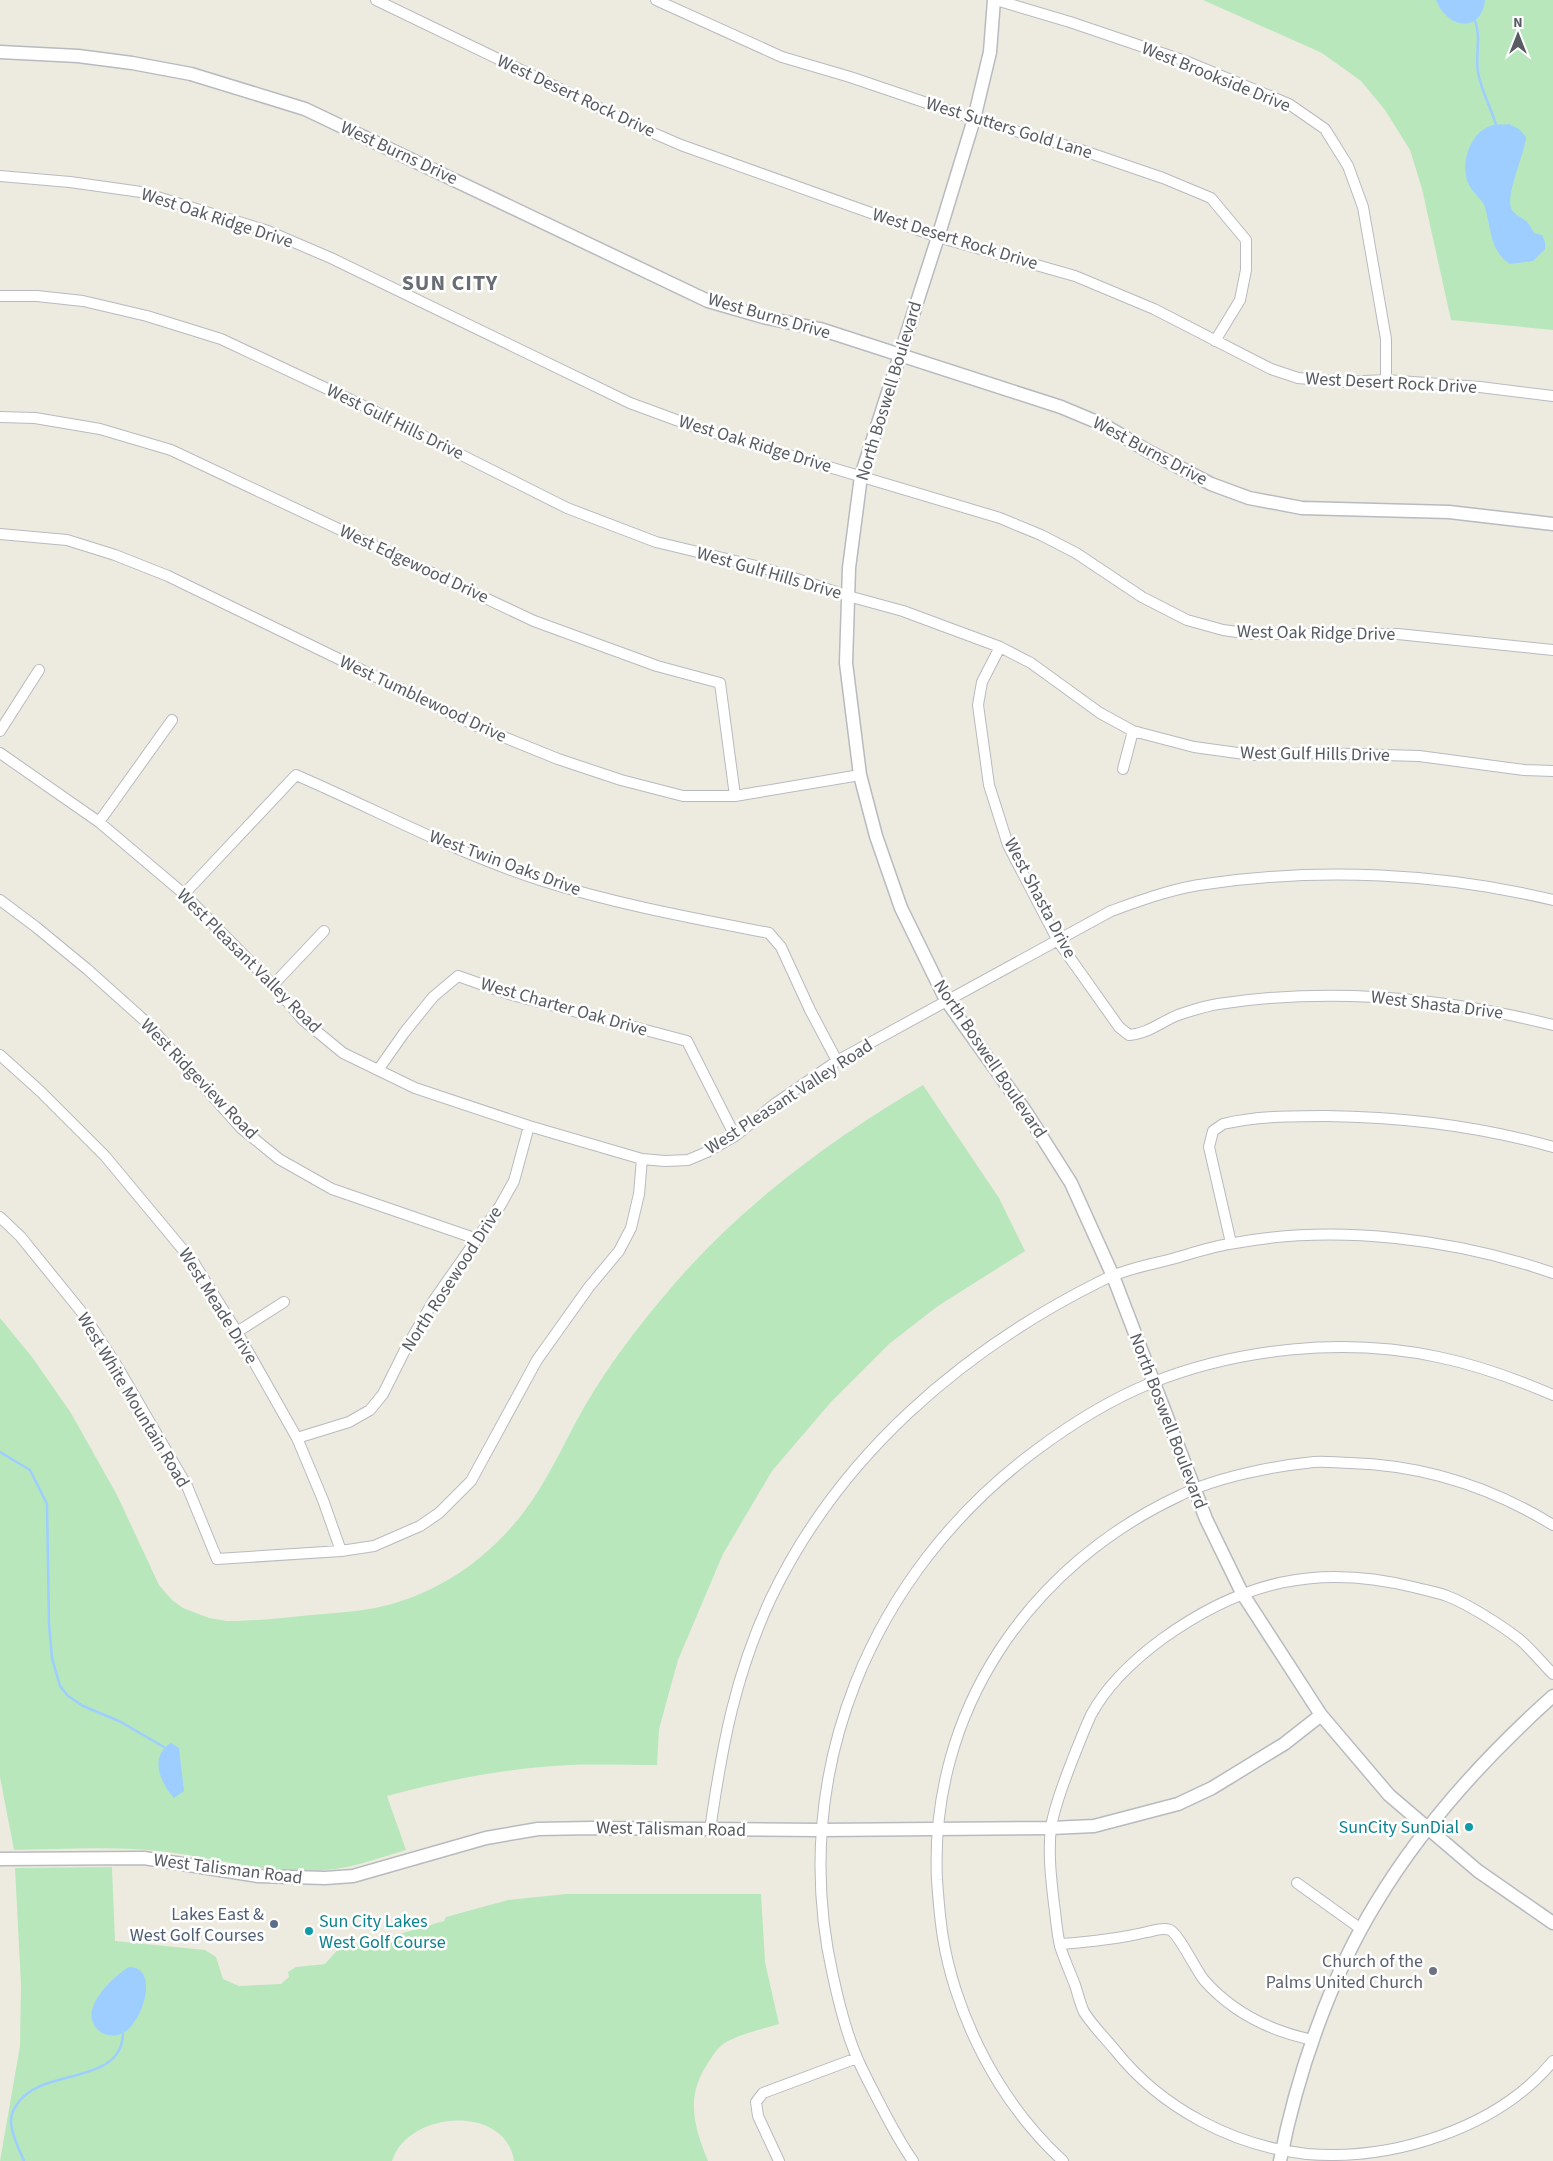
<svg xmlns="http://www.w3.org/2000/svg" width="1553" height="2161" viewBox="0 0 1553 2161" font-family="'Source Sans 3',sans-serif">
	<rect width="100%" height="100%" fill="#edebdf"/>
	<path fill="#b9e7bc" d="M 1203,0 L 1553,0 L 1553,330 L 1451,320 L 1422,189 L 1410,150 L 1385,110 L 1361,81 L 1322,53 Z
		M 923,1085 L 999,1198 L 1025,1251 L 938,1306 L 889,1344 L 831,1402 L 772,1471 L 723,1554 L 678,1660 L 659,1729 L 657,1765 C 628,1765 598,1764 569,1765 C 507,1768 446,1780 387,1796 L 406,1850 C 379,1858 353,1868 325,1870 C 268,1875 214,1857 159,1851 C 111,1846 62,1849 14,1850 L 0,1777 L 0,1318 L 32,1357 L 71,1413 L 117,1495 L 159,1585 L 172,1600 L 183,1608 L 209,1618 L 227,1621 C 255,1621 283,1618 311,1615 C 332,1613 354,1612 375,1608 C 443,1594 500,1551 537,1493 C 555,1465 569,1433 586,1404 C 609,1365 636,1329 665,1295 C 737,1208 827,1142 923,1085 Z
		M 112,1867 L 115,1941 L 205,1950 L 216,1957 L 223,1979 L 239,1986 L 281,1984 L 289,1977 L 288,1972 L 296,1967 L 325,1964 L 340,1947 L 389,1937 L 444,1921 L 446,1917 L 508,1900 L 566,1894 L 761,1894 L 765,1962 L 779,2024 C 762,2029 744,2033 728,2041 C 720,2045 715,2052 710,2060 C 685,2095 693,2124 708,2161 L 514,2161 C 506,2104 408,2110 392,2161 L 0,2161 L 20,2046 L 21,1985 L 15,1868 Z"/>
	<path fill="#9dceff" d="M 1436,0 L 1485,0 C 1481,34 1447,29 1436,0 Z
		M 1509,124 L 1519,129 L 1526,137 C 1525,154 1504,197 1512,210 C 1516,216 1523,218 1527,222 C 1530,225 1532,229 1534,233 L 1542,235 L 1545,242 L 1545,249 L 1533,261 L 1510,264 C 1490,252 1491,228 1485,207 C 1482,199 1473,193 1469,185 C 1459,165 1470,131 1493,125 C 1498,124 1504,125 1509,124 Z
		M 171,1743 L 179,1748 L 184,1791 L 174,1798 C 160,1783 149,1756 171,1743 Z
		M 129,1967 C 161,1967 142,2026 121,2034 C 103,2041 86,2024 93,2007 C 98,1992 116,1975 129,1967 Z"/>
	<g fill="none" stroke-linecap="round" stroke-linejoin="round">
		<path stroke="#9dceff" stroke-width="2.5" d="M 1474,18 C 1482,36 1475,54 1478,72 C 1481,91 1491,107 1496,125
			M 0,1452 L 30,1470 L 47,1504 L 49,1624 L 52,1658 L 60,1686 L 68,1696 L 83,1706 L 119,1721 L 164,1747
			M 24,2161 C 19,2149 11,2134 11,2121 C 11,2114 14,2108 18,2103 C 43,2067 121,2086 123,2034"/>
		<g stroke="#b8bac0" stroke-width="12">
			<path id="minor" d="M 376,0 L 637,126 L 681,145 L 938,237 L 1075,276 L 1154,309 L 1271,369 L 1298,378 L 1343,382 L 1386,380 L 1480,387 L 1553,396
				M 656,0 L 782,57 L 850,77 L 974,119 L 1081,150 L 1163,178 L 1211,198 L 1246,240 L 1246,270 L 1240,300 L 1215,341
				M 996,0 L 1070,22 L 1188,62 L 1289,104 L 1325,129 L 1348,166 L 1363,207 L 1386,339 L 1386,380
				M 0,176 L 70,182 L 141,192 L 268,231 L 331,258 L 630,403 L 698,428 L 1000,518 L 1041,535 L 1076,553 L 1142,597 L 1187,620 L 1223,630 L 1252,634 L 1398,634 L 1553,650
				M 0,296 L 37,296 L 83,301 L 147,316 L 221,339 L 368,408 L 567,508 L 656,542 L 764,568 L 848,596 L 903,611 L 1000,647 L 1031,663 L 1100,713 L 1133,731 L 1194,747 L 1252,755 L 1315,753 L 1419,756 L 1524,770 L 1553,771
				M 0,417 L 35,418 L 100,429 L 171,450 L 534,621 L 657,666 L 720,683 L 735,796
				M 0,534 L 67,540 L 115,555 L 168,576 L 479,727 L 558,759 L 621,780 L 683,796 L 735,796 L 860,775
				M 1000,647 L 982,682 L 978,705 L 989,785 L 1008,845 L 1058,941 L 1119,1027 L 1129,1035 C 1147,1034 1161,1022 1178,1015 C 1190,1011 1205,1006 1218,1004 C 1330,987 1443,997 1553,1025
				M 0,731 L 39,670
				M 0,753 L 99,822 L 184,894 L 273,985 L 303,1020 L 343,1053 L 415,1088 L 529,1126 L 642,1159 L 665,1161 L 688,1160 L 707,1152 L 735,1136 L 776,1103 L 837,1061 L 1111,911 C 1142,900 1174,888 1206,884 C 1321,867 1441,873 1553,900
				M 1123,769 L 1133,731
				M 99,822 L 172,720
				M 184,894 L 296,775 C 377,810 456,853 540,880 C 615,904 692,918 769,933 L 781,947 L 810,1010 L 837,1061
				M 0,900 L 36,927 L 87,969 L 145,1021 L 241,1128 L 279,1159 L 332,1189 L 477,1239
				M 273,985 L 324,931
				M 0,1055 L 40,1091 L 105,1156 L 194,1263 L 237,1332 L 297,1438 L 323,1500 L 341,1551
				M 378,1070 L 404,1033 L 433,997 L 458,976 L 509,994 L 687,1041 L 735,1136
				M 0,1217 L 20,1236 L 84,1315 L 117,1366 L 187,1486 L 217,1559 L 341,1551 L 374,1546 L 420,1526 L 439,1513 L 471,1481 L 537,1360 L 589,1287 L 619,1251 L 631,1228 L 639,1194 L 642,1159
				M 1231,1243 L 1209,1147 L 1213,1131 L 1223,1124 C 1256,1116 1292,1116 1326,1116 C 1403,1117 1479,1126 1553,1147
				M 237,1332 L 284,1302
				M 297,1438 L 349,1422 L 370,1410 L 383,1394 L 405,1350 L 434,1300 L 500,1206 L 514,1181 L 529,1126
				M 1553,1674 C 1542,1663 1531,1649 1519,1639 C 1501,1625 1468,1604 1447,1596 C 1436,1592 1424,1590 1413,1587 C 1317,1563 1241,1582 1162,1639 C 1135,1659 1107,1685 1091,1715 C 1084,1730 1078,1746 1072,1761 C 1064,1782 1055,1804 1051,1827 C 1048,1853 1051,1879 1054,1904 C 1056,1918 1057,1933 1060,1946 C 1064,1959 1070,1972 1075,1985 C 1078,1994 1080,2004 1084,2012 C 1092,2025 1105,2038 1115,2050 C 1161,2108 1233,2146 1307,2154 C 1392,2161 1497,2129 1553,2061
				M 710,1830 C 722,1746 735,1675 771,1598 C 839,1456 961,1351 1099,1282 C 1122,1270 1148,1265 1172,1259 C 1193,1253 1213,1246 1235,1243 C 1337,1224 1455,1239 1553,1273
				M 1297,1883 L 1361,1929
				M 1060,1944 C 1089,1942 1118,1939 1147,1932 C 1154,1931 1162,1927 1170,1930 C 1178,1933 1196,1970 1204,1980 C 1233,2013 1270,2031 1313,2040
				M 779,2161 L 758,2116 L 756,2102 L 763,2093 L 857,2058
				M 913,2161 C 901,2144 892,2127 882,2108 C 874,2092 865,2076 858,2060 C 846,2033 839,2004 833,1976 C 787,1774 871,1573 1035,1451 C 1071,1424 1109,1400 1151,1383 C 1239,1348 1345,1337 1438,1357 C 1477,1365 1516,1379 1553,1395
				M 1063,2161 C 1013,2115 977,2055 956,1991 C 943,1951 940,1922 937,1880 C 929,1711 1030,1565 1181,1495 C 1217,1477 1274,1466 1314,1462 C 1326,1461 1338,1463 1350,1463 C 1422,1465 1491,1487 1553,1525"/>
		</g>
		<g stroke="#b8bac0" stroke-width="15">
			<path id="tertiary" d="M 994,0 L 990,52 L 974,119 L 938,237 L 861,476 L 849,568 L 846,663 L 860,775 L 876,836 L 901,908 L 946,1000 L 1026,1112 L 1071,1183 L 1113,1276 L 1206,1519 L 1242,1593 L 1321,1715 L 1389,1795 L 1478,1871 L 1553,1923
				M 0,52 L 78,56 L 132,63 L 191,74 L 305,109 L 708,301 L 767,318 L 820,329 L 1061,407 L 1104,425 L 1146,450 L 1211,484 L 1249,498 L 1302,508 L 1449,512 L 1553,524
				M 0,1859 L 144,1858 L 258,1876 L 325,1878 L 353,1876 L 486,1838 L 538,1829 L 592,1828 L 820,1830 L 1051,1828 L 1094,1826 L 1178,1804 L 1212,1788 L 1284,1744 L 1321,1715
				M 1280,2161 C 1297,2074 1330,1978 1376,1903 C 1423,1825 1486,1756 1553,1696"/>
		</g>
		<use href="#minor" stroke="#fff" stroke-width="10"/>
		<use href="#tertiary" stroke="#fff" stroke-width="12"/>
	</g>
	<g fill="#0f9aa8" stroke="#fff" stroke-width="2">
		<circle cx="1469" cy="1827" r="5"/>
		<circle cx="309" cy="1931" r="5"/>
	</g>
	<circle fill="#5c6f8a" stroke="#fff" stroke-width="2" cx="274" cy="1924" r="5"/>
	<circle fill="#6b7280" stroke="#fff" stroke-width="2" cx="1433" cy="1971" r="5"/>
	<g text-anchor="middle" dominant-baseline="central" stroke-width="5" stroke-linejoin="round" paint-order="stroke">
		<g font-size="18" fill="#585c62" stroke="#fff">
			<text transform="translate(1216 77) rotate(22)">West Brookside Drive</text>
			<text transform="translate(576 96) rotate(25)">West Desert Rock Drive</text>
			<text transform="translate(1009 128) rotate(17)">West Sutters Gold Lane</text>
			<text transform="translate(399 153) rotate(25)">West Burns Drive</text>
			<text transform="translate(217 218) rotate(18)">West Oak Ridge Drive</text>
			<text transform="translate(955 239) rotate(17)">West Desert Rock Drive</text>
			<text transform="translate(769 316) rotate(16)">West Burns Drive</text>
			<text transform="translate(1391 383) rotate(3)">West Desert Rock Drive</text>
			<text transform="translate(889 391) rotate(-73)">North Boswell Boulevard</text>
			<text transform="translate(395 422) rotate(26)">West Gulf Hills Drive</text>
			<text transform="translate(755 444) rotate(17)">West Oak Ridge Drive</text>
			<text transform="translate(1150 451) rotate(28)">West Burns Drive</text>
			<text transform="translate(414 564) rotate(25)">West Edgewood Drive</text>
			<text transform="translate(769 573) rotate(16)">West Gulf Hills Drive</text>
			<text transform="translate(1316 633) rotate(1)">West Oak Ridge Drive</text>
			<text transform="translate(423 699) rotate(25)">West Tumblewood Drive</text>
			<text transform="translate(1315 754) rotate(1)">West Gulf Hills Drive</text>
			<text transform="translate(505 863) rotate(20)">West Twin Oaks Drive</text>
			<text transform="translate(1040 898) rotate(62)">West Shasta Drive</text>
			<text transform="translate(249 961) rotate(45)">West Pleasant Valley Road</text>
			<text transform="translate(1437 1005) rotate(7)">West Shasta Drive</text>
			<text transform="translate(564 1007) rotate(16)">West Charter Oak Drive</text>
			<text transform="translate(990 1059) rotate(56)">North Boswell Boulevard</text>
			<text transform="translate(199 1079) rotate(46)">West Ridgeview Road</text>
			<text transform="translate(789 1097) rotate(-33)">West Pleasant Valley Road</text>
			<text transform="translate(452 1279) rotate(-57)">North Rosewood Drive</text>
			<text transform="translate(218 1306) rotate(58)">West Meade Drive</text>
			<text transform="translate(133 1400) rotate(59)">West White Mountain Road</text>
			<text transform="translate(1168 1421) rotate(69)">North Boswell Boulevard</text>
			<text transform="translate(671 1829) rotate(1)">West Talisman Road</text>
			<text transform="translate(228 1869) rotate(7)">West Talisman Road</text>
		</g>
		<g font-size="18" fill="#0d838f" stroke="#fff" text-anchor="end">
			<text x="1459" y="1827">SunCity SunDial</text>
			<text x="319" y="1921" text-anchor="start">Sun City Lakes<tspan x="319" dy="21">West Golf Course</tspan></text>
		</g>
		<g font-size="18" fill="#4e5e75" stroke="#fff" text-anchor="end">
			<text x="264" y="1914">Lakes East &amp;<tspan x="264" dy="21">West Golf Courses</tspan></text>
		</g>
		<g font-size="18" fill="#5b616d" stroke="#fff" text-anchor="end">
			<text x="1423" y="1961">Church of the<tspan x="1423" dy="21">Palms United Church</tspan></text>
		</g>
		<g font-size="22" font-weight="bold" letter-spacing="1" fill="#696e74" stroke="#fff">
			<text x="450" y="283">SUN CITY</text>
		</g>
	</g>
	<g transform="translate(1518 35)" stroke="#ffffff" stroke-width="4" paint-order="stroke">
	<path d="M0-4L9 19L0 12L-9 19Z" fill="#585c62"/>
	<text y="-8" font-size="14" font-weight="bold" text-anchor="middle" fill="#585c62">N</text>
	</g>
</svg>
